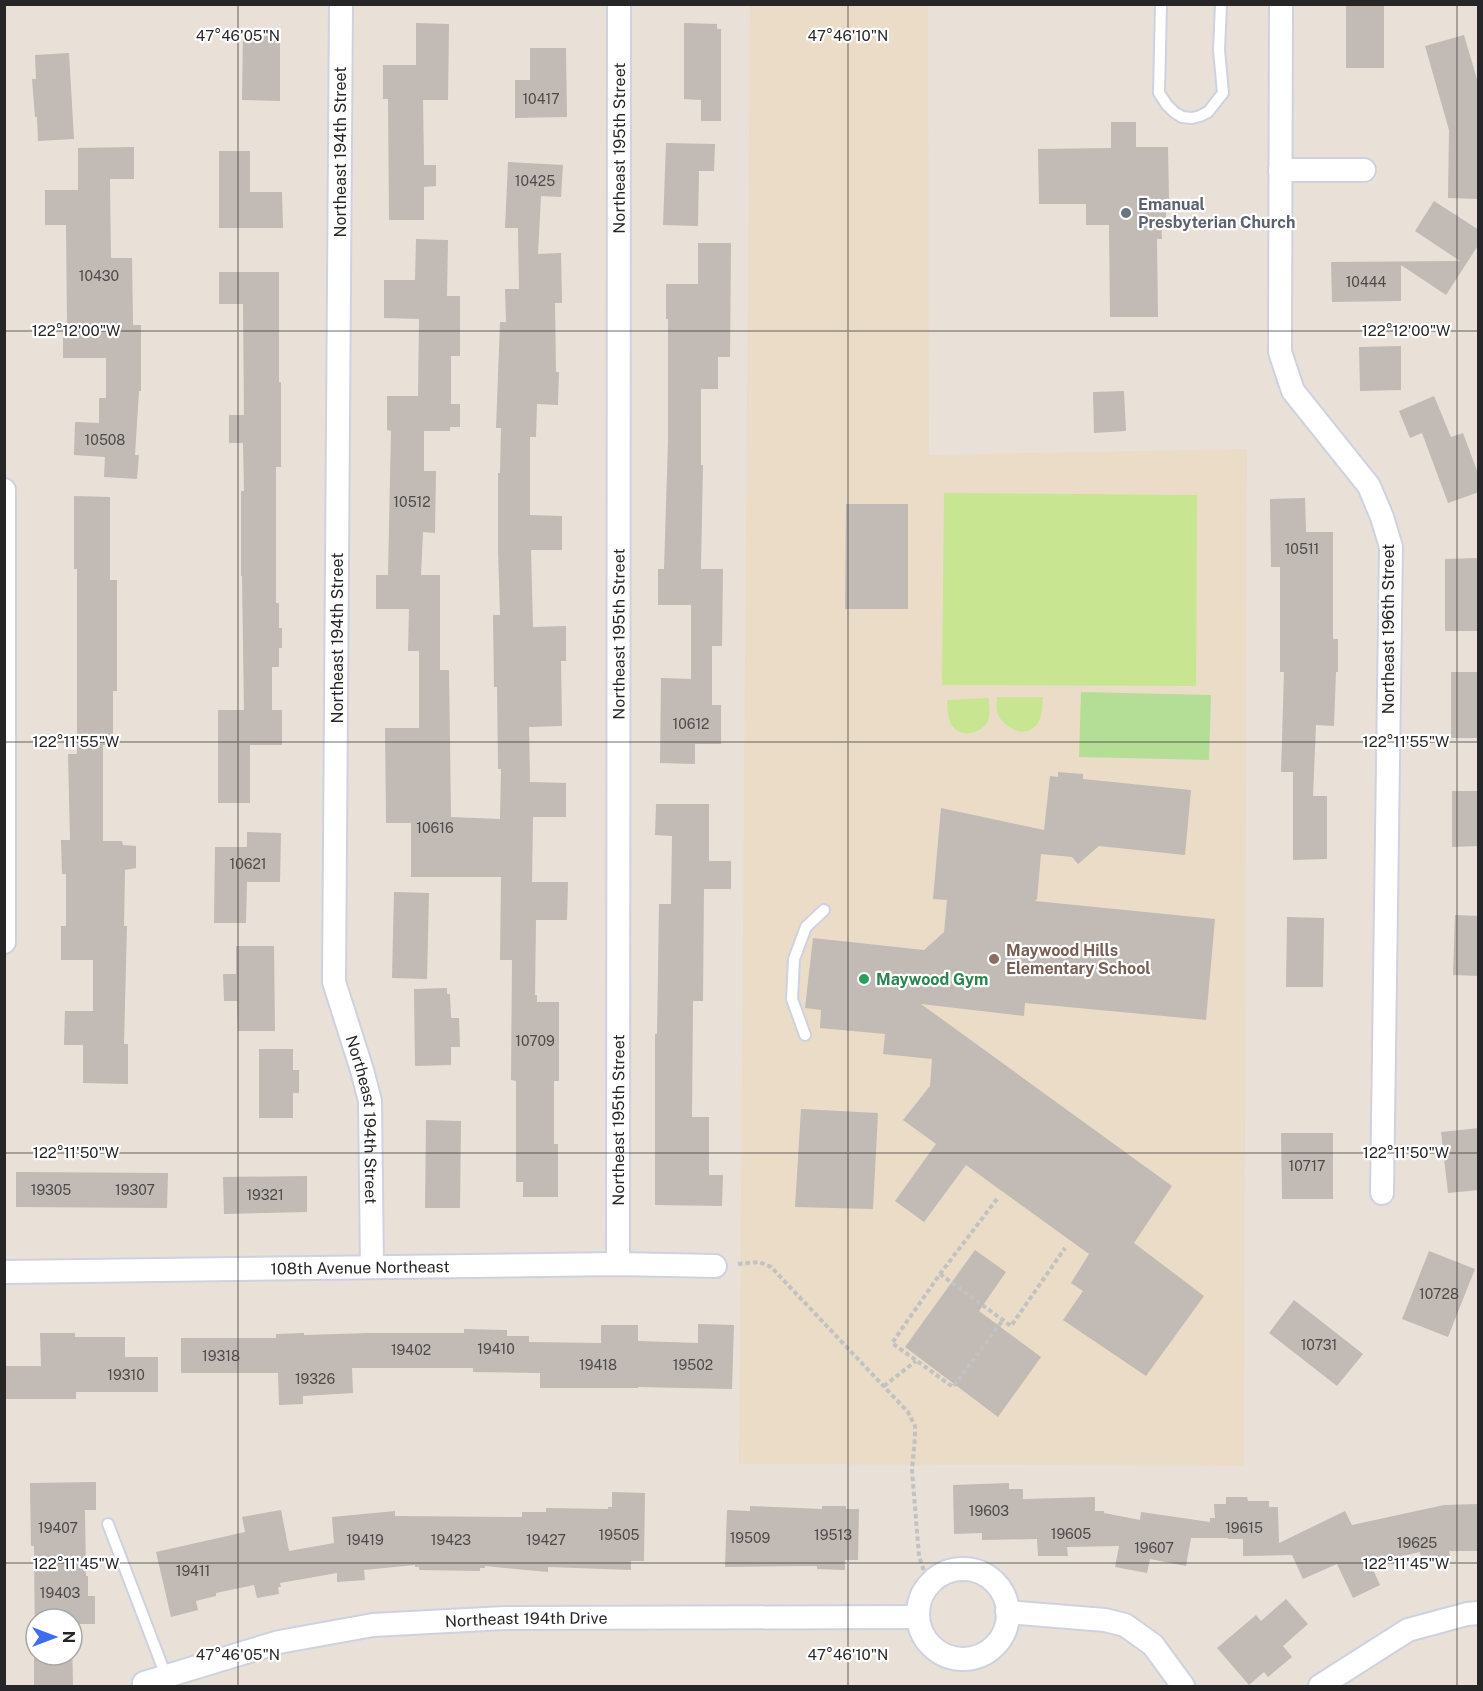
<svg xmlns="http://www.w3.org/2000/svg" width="1483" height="1691" viewBox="0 0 1483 1691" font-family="'Public Sans',sans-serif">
	<rect width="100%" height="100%" fill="#e9e0d8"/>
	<path fill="#eadcc7" d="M 750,5 L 928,5 L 929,455 L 1247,449 L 1244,1466 L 739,1464 Z"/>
	<path fill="#b4de96" d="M 1081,692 L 1211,695 L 1209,760 L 1079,757 Z"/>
	<path fill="#c8e592" d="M 944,493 L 1197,495 L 1196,686 L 942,685 Z
		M 997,697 L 1043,697 C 1042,701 1043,707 1042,711 C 1039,730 1024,738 1008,726 C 1003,723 998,717 997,711 C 996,707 997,701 997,697 Z
		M 989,698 C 989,704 990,712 989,718 C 985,732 964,739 954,728 C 947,720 948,710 947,700 Z"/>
	<path fill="#c1bab5" d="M 1346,4 L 1384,4 L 1384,68 L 1346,68 Z
		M 416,23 L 449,24 L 448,100 L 423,100 L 424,165 L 436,165 L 436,186 L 424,187 L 424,220 L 389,220 L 388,99 L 383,99 L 383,65 L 416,65 Z
		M 684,23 L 717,24 L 717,29 L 721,29 L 721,121 L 701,121 L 701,100 L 684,99 Z
		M 243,32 L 280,32 L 280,101 L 242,100 Z
		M 1464,35 L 1479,86 L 1479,199 L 1448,198 L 1449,130 L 1425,46 Z
		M 530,48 L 566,48 L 567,117 L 515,118 L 515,80 L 530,80 Z
		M 69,53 L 74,139 L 38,141 L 37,117 L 35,117 L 32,79 L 36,79 L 35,55 Z
		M 1111,122 L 1136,122 L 1136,147 L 1168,147 L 1169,200 L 1166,200 L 1166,221 L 1161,221 L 1162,239 L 1157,239 L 1158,317 L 1110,317 L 1109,225 L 1086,225 L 1086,204 L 1039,204 L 1038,149 L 1111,148 Z
		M 666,143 L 715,144 L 714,171 L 699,171 L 698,226 L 663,225 Z
		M 134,147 L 134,179 L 110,179 L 111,258 L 132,258 L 133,325 L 141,325 L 141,391 L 139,391 L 135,455 L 139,455 L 137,479 L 104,477 L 105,457 L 74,455 L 75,422 L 99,423 L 99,398 L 106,398 L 106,358 L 63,358 L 63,325 L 67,325 L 66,225 L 45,225 L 45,190 L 78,190 L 78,148 Z
		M 219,151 L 250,151 L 250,192 L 282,192 L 283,228 L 219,228 Z
		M 508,162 L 563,165 L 561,197 L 541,196 L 538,254 L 561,253 L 562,303 L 555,303 L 556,372 L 559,372 L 558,405 L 537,404 L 536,437 L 530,437 L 530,515 L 562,516 L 562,550 L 531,550 L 533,627 L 566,626 L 566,661 L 561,661 L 562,726 L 529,727 L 530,782 L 566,783 L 566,817 L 533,817 L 532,882 L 568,882 L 567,920 L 536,920 L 535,995 L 537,995 L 537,1002 L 559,1002 L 559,1081 L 554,1081 L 554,1144 L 558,1144 L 558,1197 L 523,1197 L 523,1182 L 516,1182 L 516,1081 L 511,1080 L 512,960 L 500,960 L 501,877 L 411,877 L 411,823 L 386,823 L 385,728 L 419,728 L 419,651 L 408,651 L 409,609 L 376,609 L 376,575 L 388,575 L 391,431 L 387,430 L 387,396 L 418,396 L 419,319 L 384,318 L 384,280 L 415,280 L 416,239 L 448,240 L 447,296 L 460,296 L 460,356 L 451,356 L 451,404 L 460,404 L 460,427 L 450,427 L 450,431 L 424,431 L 424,471 L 436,471 L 435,533 L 423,532 L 421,575 L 440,575 L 440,670 L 449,670 L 451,817 L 500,819 L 501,769 L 498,769 L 497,687 L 494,687 L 493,615 L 500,615 L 498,550 L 498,473 L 500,473 L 501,428 L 496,428 L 500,322 L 506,322 L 505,289 L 519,289 L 518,228 L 505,228 Z
		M 1434,201 L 1479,230 L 1479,244 L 1446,295 L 1401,265 L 1401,301 L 1332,302 L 1331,262 L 1460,261 L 1415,231 Z
		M 698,243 L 731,243 L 730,357 L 718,357 L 718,389 L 701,389 L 701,465 L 703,465 L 701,569 L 723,569 L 722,646 L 712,646 L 712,705 L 721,705 L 721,744 L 695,744 L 695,764 L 660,763 L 661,678 L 691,679 L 691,605 L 658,605 L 658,569 L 664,569 L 668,441 L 668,319 L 666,319 L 666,284 L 698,284 Z
		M 219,272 L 279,272 L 279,382 L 281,382 L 281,467 L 276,467 L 276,603 L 279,603 L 279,628 L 282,628 L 282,648 L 279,648 L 279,667 L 272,667 L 272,710 L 282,710 L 282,745 L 250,745 L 250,803 L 218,803 L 218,710 L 244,710 L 242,576 L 241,576 L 241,491 L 244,491 L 243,443 L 229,443 L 229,415 L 244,415 L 243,304 L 219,304 Z
		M 1401,346 L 1401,390 L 1360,391 L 1359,347 Z
		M 1124,391 L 1126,431 L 1094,433 L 1093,392 Z
		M 1434,396 L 1451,437 L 1463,433 L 1479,476 L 1479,492 L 1448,503 L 1422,433 L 1410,438 L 1399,411 Z
		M 74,496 L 110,497 L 110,580 L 117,580 L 117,691 L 113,691 L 113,745 L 103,745 L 103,841 L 122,841 L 123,845 L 136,846 L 136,868 L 125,870 L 124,926 L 127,926 L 124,1044 L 128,1044 L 128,1084 L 83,1083 L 83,1045 L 64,1045 L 65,1011 L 93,1011 L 93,960 L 61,960 L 61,926 L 66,926 L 66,874 L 62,874 L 61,840 L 70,840 L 68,754 L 77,754 L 77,569 L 74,569 Z
		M 1305,498 L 1306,532 L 1333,532 L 1333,639 L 1338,639 L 1338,672 L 1336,672 L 1334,726 L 1316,725 L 1313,796 L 1327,796 L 1327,859 L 1293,860 L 1293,772 L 1281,772 L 1284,672 L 1280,672 L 1280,567 L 1271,567 L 1270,499 Z
		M 846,504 L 908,504 L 908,609 L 845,609 Z
		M 1479,558 L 1479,631 L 1445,631 L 1445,559 Z
		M 1451,672 L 1479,672 L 1479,738 L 1451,738 Z
		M 1058,772 L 1083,774 L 1083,779 L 1191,790 L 1185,855 L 1099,846 L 1078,864 L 1072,857 L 1041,854 L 1037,899 L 1035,901 L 1215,919 L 1206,1020 L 1025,1003 L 1024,1016 L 921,1004 L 1172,1186 L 1134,1243 L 1204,1296 L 1146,1376 L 1063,1320 L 1083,1291 L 1071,1283 L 1089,1254 L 966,1165 L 924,1222 L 895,1201 L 936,1144 L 903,1120 L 930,1086 L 932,1059 L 883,1054 L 885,1034 L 820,1028 L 821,1010 L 805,1008 L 813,938 L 924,950 L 944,932 L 947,900 L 933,899 L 941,808 L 1044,830 L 1050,776 L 1058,777 Z
		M 1452,791 L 1479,791 L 1479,846 L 1452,847 Z
		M 656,804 L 709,804 L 709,861 L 731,861 L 731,889 L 704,889 L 703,1001 L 693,1001 L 692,1117 L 709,1117 L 709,1175 L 723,1175 L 722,1206 L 655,1205 L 655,1034 L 657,1034 L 659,904 L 671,904 L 672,836 L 655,835 Z
		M 247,832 L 281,833 L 280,882 L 247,882 L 246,923 L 214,923 L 215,847 L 247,847 Z
		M 394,892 L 429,893 L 427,979 L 392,978 Z
		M 1455,915 L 1479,916 L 1479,976 L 1453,975 Z
		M 1287,917 L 1324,918 L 1323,987 L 1286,987 Z
		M 236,946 L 274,946 L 275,1031 L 238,1031 L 237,1001 L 224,1001 L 223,974 L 236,974 Z
		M 447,988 L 447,994 L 450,994 L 451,1018 L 459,1018 L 460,1047 L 451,1047 L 451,1065 L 415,1066 L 414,989 Z
		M 259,1049 L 293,1049 L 293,1070 L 299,1070 L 299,1093 L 293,1093 L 293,1118 L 259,1118 Z
		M 801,1109 L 878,1113 L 873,1209 L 795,1207 Z
		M 426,1120 L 461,1121 L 460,1208 L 425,1208 Z
		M 1479,1128 L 1479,1190 L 1448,1193 L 1441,1132 Z
		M 1281,1133 L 1333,1133 L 1333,1199 L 1282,1199 Z
		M 16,1172 L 168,1173 L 167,1208 L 16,1207 Z
		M 307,1176 L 307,1212 L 224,1214 L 223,1177 Z
		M 975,1250 L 1006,1272 L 979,1311 L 1041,1357 L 998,1417 L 905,1347 Z
		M 1429,1251 L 1475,1269 L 1448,1337 L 1402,1319 Z
		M 1294,1300 L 1363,1354 L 1337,1386 L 1269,1333 Z
		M 698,1324 L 734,1325 L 732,1389 L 638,1387 L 638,1388 L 540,1388 L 540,1373 L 473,1372 L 473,1368 L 352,1368 L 353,1393 L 303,1396 L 303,1404 L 279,1405 L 278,1373 L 181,1373 L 181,1338 L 276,1338 L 276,1334 L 304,1333 L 304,1335 L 370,1333 L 464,1333 L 464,1329 L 507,1330 L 507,1336 L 529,1336 L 529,1342 L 601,1343 L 601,1325 L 638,1325 L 638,1341 L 698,1343 Z
		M 40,1333 L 75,1333 L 75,1337 L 125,1337 L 125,1357 L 158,1357 L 158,1392 L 76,1392 L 76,1399 L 4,1399 L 4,1366 L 41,1366 Z
		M 96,1482 L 96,1510 L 85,1510 L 86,1576 L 88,1576 L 88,1596 L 95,1596 L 95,1624 L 72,1624 L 72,1619 L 36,1619 L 36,1655 L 72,1655 L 72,1636 L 73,1686 L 34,1686 L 34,1651 L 35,1651 L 34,1546 L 31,1546 L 30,1483 Z
		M 1009,1483 L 1009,1489 L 1023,1489 L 1023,1499 L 1095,1497 L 1095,1511 L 1104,1511 L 1104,1513 L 1140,1520 L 1141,1512 L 1210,1522 L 1210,1518 L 1215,1518 L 1214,1504 L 1226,1504 L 1226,1497 L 1247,1497 L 1248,1501 L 1269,1501 L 1269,1507 L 1278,1507 L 1279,1543 L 1345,1511 L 1352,1525 L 1444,1505 L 1479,1504 L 1479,1551 L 1449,1551 L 1450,1556 L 1422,1562 L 1420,1552 L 1370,1563 L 1380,1585 L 1353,1598 L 1337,1564 L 1303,1579 L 1292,1555 L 1243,1556 L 1243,1539 L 1228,1539 L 1228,1538 L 1191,1538 L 1186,1566 L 1150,1559 L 1147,1573 L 1115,1567 L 1119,1546 L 1067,1547 L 1068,1556 L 1038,1556 L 1037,1539 L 982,1540 L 982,1533 L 954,1534 L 953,1485 Z
		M 612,1492 L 645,1493 L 644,1561 L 631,1561 L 631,1570 L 548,1567 L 548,1572 L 485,1566 L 485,1568 L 480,1568 L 480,1571 L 419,1570 L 419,1567 L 415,1567 L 415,1565 L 364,1570 L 365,1580 L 337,1582 L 337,1573 L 280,1583 L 281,1587 L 278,1587 L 279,1594 L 257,1598 L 254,1585 L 216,1593 L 216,1596 L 196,1601 L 198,1610 L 171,1617 L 156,1552 L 245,1532 L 242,1517 L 281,1510 L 289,1551 L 334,1543 L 332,1517 L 395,1511 L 395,1516 L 522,1517 L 522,1512 L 546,1512 L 546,1508 L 608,1509 L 608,1507 L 612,1507 Z
		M 750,1506 L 822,1509 L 822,1506 L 846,1506 L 846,1509 L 859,1509 L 858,1560 L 845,1560 L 845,1570 L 817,1569 L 817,1566 L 725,1567 L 727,1510 L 750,1511 Z
		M 1286,1599 L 1308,1624 L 1283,1646 L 1292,1657 L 1268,1677 L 1264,1672 L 1249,1685 L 1217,1648 L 1256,1615 L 1261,1621 Z"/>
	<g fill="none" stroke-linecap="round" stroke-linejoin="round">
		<g stroke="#ced2df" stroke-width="14">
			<path id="service" d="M 1161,4 L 1159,93 L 1167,105 L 1174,112 L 1182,117 L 1192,118 L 1200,116 L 1208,112 L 1223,93 L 1219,50 L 1221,4
				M 805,1035 L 792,999 L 794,959 L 806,927 L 824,910
				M 108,1524 L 166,1676"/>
		</g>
		<g stroke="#ced2df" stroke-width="26">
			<g id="minor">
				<path id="s1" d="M 341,4 L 334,982 L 362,1070 L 370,1101 L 372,1267"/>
				<path d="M 1281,4 L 1280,352 L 1293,391 L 1369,486 L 1382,517 L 1391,547 L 1382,1193"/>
				<path d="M 1280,170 L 1364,170"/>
				<path d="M 4,490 L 4,942"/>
				<path id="s2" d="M 618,1264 L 619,4"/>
				<path id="s3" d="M 4,1272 L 618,1264 L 715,1266"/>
				<circle cx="963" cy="1614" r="45"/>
				<path d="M 1007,1612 L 1105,1620 L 1125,1625 L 1153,1645 L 1183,1686"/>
				<path id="s4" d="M 144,1686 L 144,1683 L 279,1642 L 373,1625 L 505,1618 L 918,1617"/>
				<path d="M 1320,1686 L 1408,1630 L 1467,1614 L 1478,1613"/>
			</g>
		</g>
		<path stroke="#c2c2c2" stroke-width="4" stroke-dasharray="4.5 3" stroke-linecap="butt" d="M 997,1199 L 940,1274 L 892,1343 L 953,1387 L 1003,1320
			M 738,1264 L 759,1262 L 771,1267 L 908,1412 L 915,1426 L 915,1437 L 912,1470 L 919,1556 L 929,1586
			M 940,1274 L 1011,1326 L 1065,1248
			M 884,1386 L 916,1361"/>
		<use href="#service" stroke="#fff" stroke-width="10"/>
		<use href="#minor" stroke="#fff" stroke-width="22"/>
	</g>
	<path fill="none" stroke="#262626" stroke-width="1.5" stroke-opacity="0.45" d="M 238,4 L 238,1686M 848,4 L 848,1686M 1457,4 L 1457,1686M 4,331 L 1478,331M 4,742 L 1478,742M 4,1153 L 1478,1153M 4,1563 L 1478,1563"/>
	<circle fill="#6b7280" stroke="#fff" stroke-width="2" cx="1126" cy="213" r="6"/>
	<circle fill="#8d6e63" stroke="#fff" stroke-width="2" cx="994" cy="959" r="6"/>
	<circle fill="#2e9e5b" stroke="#fff" stroke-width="2" cx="864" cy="979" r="6"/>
	<g text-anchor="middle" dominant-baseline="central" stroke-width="4.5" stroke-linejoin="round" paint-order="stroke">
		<g font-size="14" fill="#4d4b4a">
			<text x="541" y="99">10417</text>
			<text x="535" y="181">10425</text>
			<text x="99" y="276">10430</text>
			<text x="1366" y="282">10444</text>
			<text x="105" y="440">10508</text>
			<text x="412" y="502">10512</text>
			<text x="1302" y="549">10511</text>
			<text x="691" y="724">10612</text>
			<text x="435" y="828">10616</text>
			<text x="248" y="864">10621</text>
			<text x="535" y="1041">10709</text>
			<text x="1307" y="1166">10717</text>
			<text x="51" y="1190">19305</text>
			<text x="135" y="1190">19307</text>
			<text x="265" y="1195">19321</text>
			<text x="1439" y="1294">10728</text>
			<text x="1319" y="1345">10731</text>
			<text x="496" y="1349">19410</text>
			<text x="411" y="1350">19402</text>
			<text x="221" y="1356">19318</text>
			<text x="598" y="1365">19418</text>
			<text x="693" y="1365">19502</text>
			<text x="126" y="1375">19310</text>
			<text x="315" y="1379">19326</text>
			<text x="989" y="1511">19603</text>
			<text x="58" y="1528">19407</text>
			<text x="1244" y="1528">19615</text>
			<text x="1071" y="1534">19605</text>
			<text x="619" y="1535">19505</text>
			<text x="833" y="1535">19513</text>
			<text x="750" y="1538">19509</text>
			<text x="365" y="1540">19419</text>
			<text x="451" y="1540">19423</text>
			<text x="546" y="1540">19427</text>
			<text x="1417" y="1543">19625</text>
			<text x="1154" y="1548">19607</text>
			<text x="193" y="1571">19411</text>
			<text x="60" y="1593">19403</text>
		</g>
		<g font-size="16" fill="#262626" stroke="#fff">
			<text stroke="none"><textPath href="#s2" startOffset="1116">Northeast 195th Street</textPath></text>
			<text transform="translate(340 152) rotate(-90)">Northeast 194th Street</text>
			<text transform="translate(1388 629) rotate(-90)">Northeast 196th Street</text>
			<text stroke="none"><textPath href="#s2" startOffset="630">Northeast 195th Street</textPath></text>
			<text transform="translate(337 638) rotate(-90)">Northeast 194th Street</text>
			<text stroke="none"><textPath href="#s2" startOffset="144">Northeast 195th Street</textPath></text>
			<text stroke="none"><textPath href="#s1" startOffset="1120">Northeast 194th Street</textPath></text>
			<text stroke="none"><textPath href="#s3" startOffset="356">108th Avenue Northeast</textPath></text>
			<text stroke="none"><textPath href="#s4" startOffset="393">Northeast 194th Drive</textPath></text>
		</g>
		<g font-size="16" font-weight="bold" fill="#5b616d" stroke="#fff" text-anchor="start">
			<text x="1138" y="204">Emanual<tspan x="1138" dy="18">Presbyterian Church</tspan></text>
		</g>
		<g font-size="16" font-weight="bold" fill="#785e54" stroke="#fff" text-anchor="start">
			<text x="1006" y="950">Maywood Hills<tspan x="1006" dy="18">Elementary School</tspan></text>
		</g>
		<g font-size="16" font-weight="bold" fill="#27864d" stroke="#fff" text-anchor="start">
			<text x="876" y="979">Maywood Gym</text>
		</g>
	</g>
	<g font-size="15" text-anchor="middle" fill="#262626" stroke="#fff" stroke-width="4.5" stroke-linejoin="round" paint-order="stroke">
		<text x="238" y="41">47°46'05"N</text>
		<text x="848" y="41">47°46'10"N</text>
		<text x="1406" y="336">122°12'00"W</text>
		<text x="76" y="336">122°12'00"W</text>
		<text x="1406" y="747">122°11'55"W</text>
		<text x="76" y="747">122°11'55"W</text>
		<text x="1406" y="1158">122°11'50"W</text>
		<text x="76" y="1158">122°11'50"W</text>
		<text x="1406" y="1569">122°11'45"W</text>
		<text x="76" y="1569">122°11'45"W</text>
		<text x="238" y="1660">47°46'05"N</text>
		<text x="848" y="1660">47°46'10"N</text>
	</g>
	<rect width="1483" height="1691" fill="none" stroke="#262626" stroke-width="12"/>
	<g transform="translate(54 1637) rotate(90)"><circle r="28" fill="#ffffff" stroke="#a8a8a8" stroke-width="1.5"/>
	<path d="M0-4.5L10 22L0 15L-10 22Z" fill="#3d6cf1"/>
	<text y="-9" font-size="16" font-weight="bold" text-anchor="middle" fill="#262626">N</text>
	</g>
</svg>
